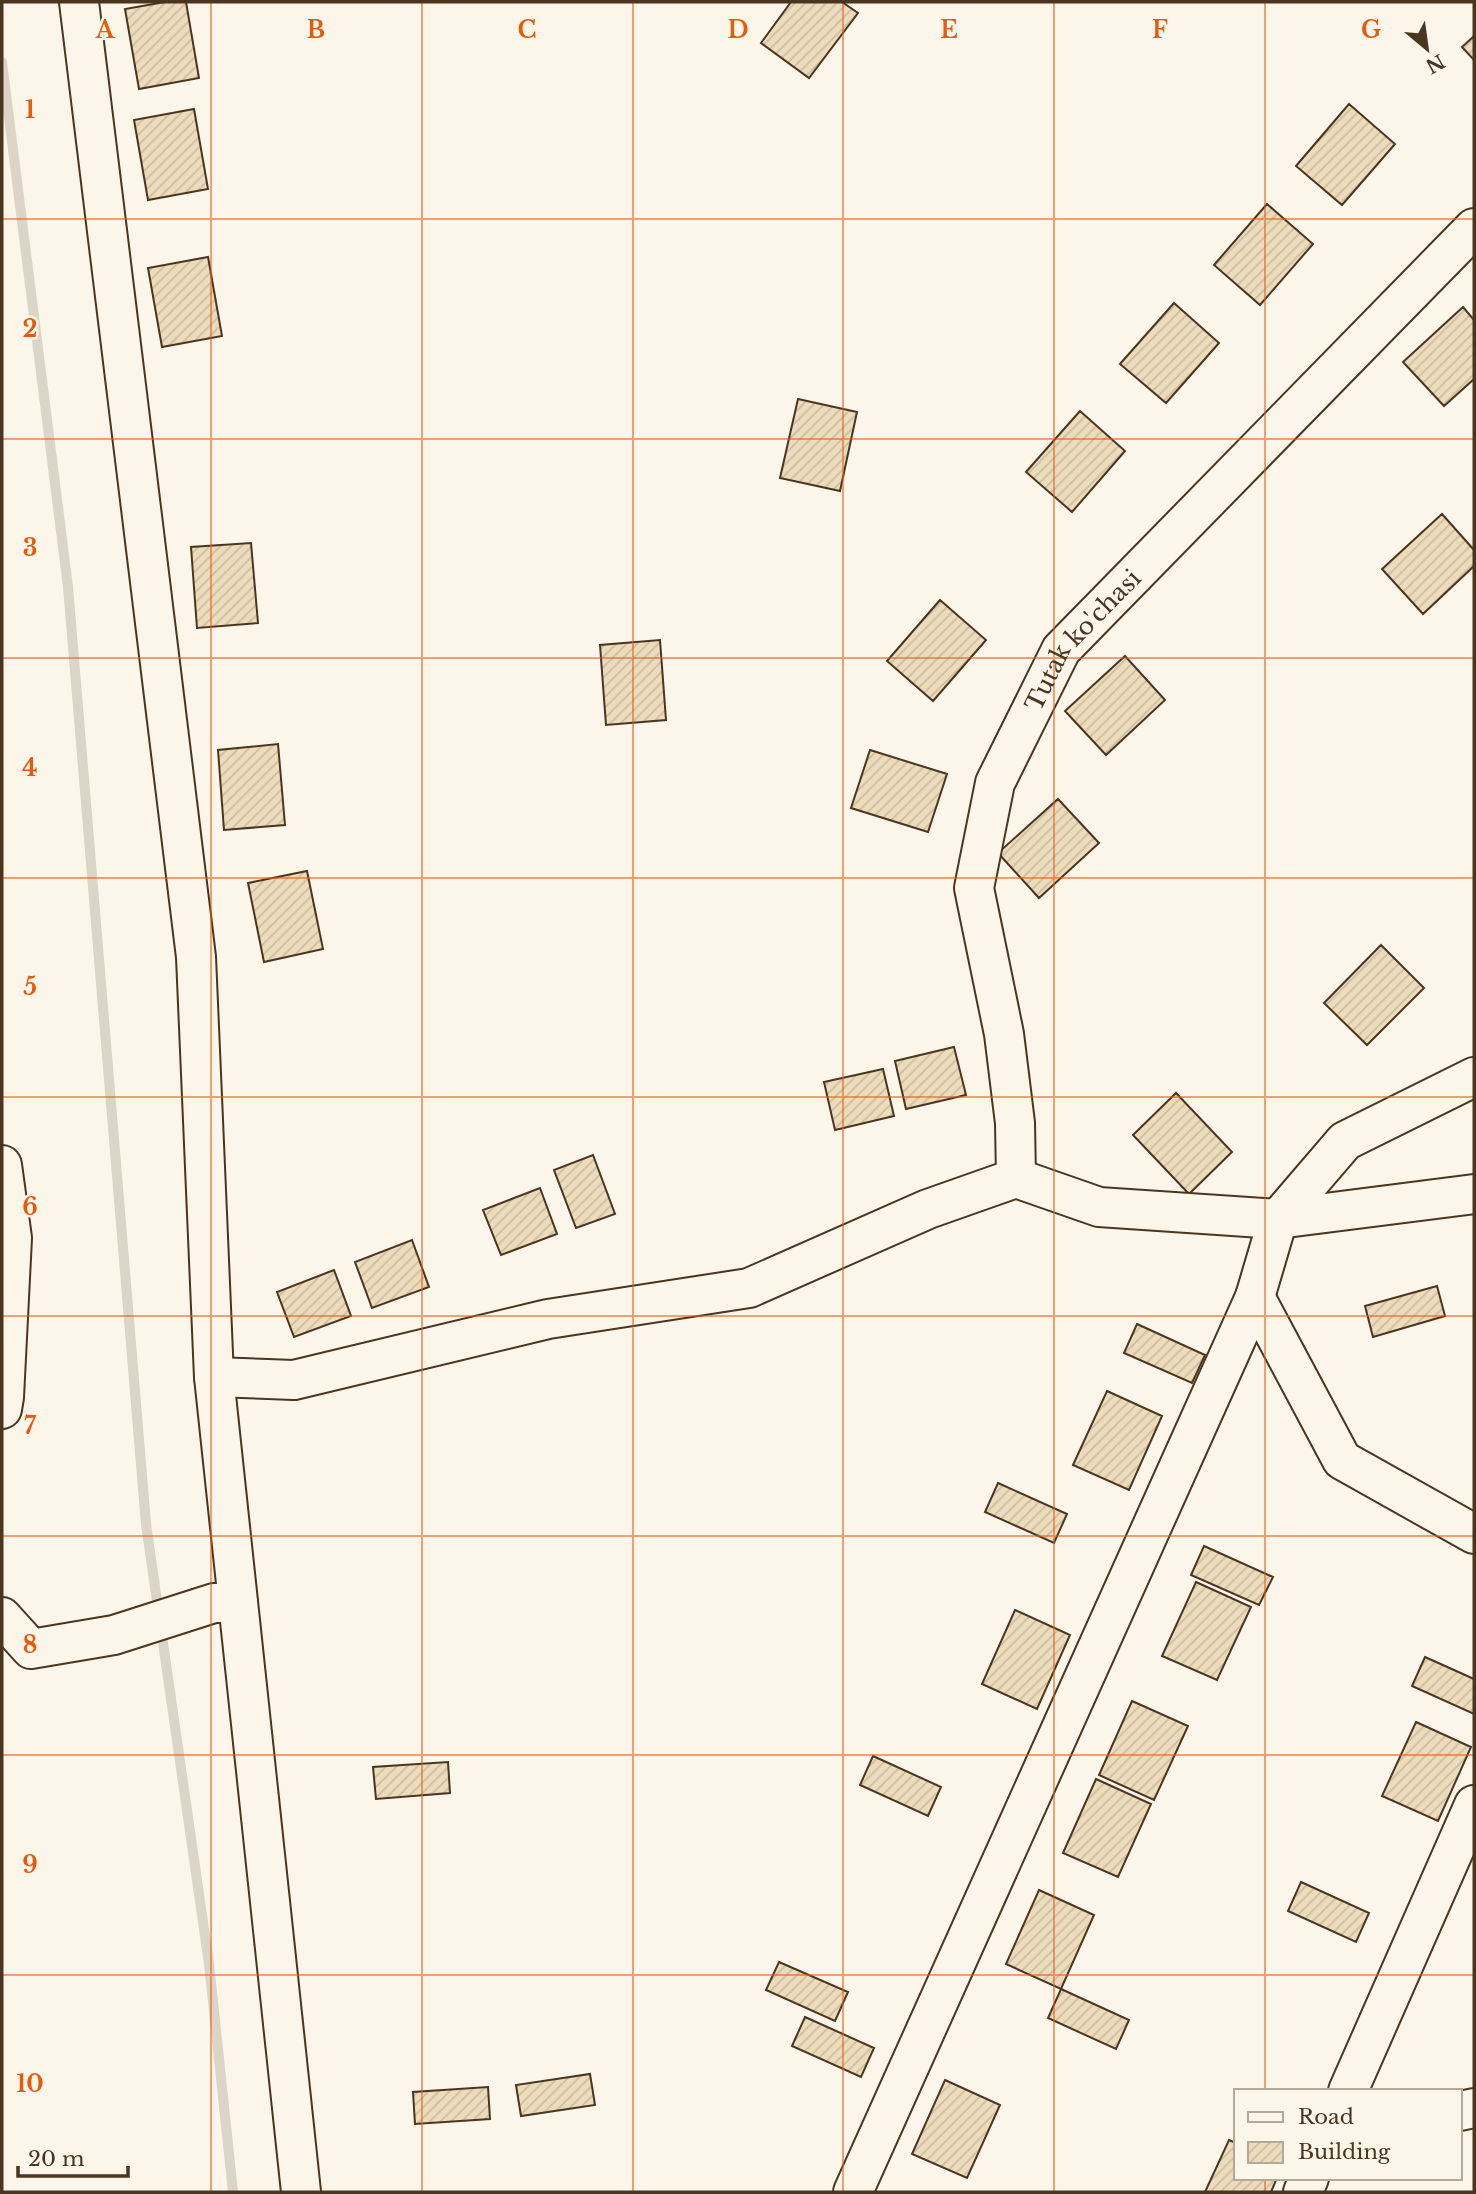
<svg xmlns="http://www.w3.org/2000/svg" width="1476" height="2194" viewBox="0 0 1476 2194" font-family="'Libre Baskerville',serif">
	<defs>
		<pattern id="building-hatch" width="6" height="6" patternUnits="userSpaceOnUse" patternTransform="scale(1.75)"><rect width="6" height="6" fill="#ecdcbc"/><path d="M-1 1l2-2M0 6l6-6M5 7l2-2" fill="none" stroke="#ccbda1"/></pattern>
	</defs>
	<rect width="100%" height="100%" fill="#fbf6e9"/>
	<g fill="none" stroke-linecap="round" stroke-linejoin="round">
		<path stroke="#dcd4c6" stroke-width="10" d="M 2,62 L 68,587 L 146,1524 L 209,1964 L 233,2192"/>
	</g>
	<path fill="url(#building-hatch)" stroke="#4a3520" stroke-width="2" d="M 165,2 L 186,2 L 199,78 L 139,89 L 125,9 Z
		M 791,2 L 842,2 L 858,13 L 809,78 L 761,43 Z
		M 1474,36 L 1474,60 L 1462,47 Z
		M 1349,104 L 1395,144 L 1342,205 L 1296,166 Z
		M 194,109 L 208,189 L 148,200 L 134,120 Z
		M 1267,204 L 1313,244 L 1260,305 L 1214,265 Z
		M 208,257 L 222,336 L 162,347 L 148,268 Z
		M 1174,303 L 1219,343 L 1166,403 L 1120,364 Z
		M 1463,307 L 1474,320 L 1474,379 L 1444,406 L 1403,362 Z
		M 798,399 L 857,412 L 840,491 L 780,478 Z
		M 1080,411 L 1125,451 L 1072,512 L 1026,472 Z
		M 1442,514 L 1474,550 L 1474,566 L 1423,614 L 1382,569 Z
		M 251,543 L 258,623 L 197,628 L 191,547 Z
		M 940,600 L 986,640 L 933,701 L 887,661 Z
		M 660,640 L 666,720 L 606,725 L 600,645 Z
		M 1125,656 L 1165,700 L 1106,755 L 1065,711 Z
		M 278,744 L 285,825 L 224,830 L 218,750 Z
		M 870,750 L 947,774 L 928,832 L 851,808 Z
		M 1058,799 L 1099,843 L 1039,898 L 998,853 Z
		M 307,871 L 323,949 L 264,962 L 248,883 Z
		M 1381,945 L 1424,988 L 1367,1045 L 1324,1003 Z
		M 954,1047 L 966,1095 L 906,1109 L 895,1061 Z
		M 883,1069 L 894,1116 L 835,1130 L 824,1082 Z
		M 1176,1093 L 1232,1152 L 1189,1194 L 1133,1135 Z
		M 593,1155 L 615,1214 L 576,1228 L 554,1170 Z
		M 540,1188 L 557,1234 L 501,1255 L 483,1210 Z
		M 412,1240 L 429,1287 L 372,1308 L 355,1262 Z
		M 334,1270 L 351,1316 L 294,1337 L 277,1292 Z
		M 1437,1286 L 1445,1316 L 1373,1337 L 1365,1306 Z
		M 1137,1324 L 1205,1355 L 1192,1383 L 1124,1353 Z
		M 1107,1391 L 1162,1416 L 1129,1490 L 1073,1465 Z
		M 998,1483 L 1067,1514 L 1054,1543 L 985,1512 Z
		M 1204,1546 L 1273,1577 L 1259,1605 L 1191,1575 Z
		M 1196,1582 L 1251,1607 L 1217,1680 L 1162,1656 Z
		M 1015,1610 L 1070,1635 L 1037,1709 L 982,1684 Z
		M 1425,1657 L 1474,1679 L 1474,1714 L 1412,1686 Z
		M 1132,1701 L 1188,1726 L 1154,1800 L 1099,1775 Z
		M 1416,1722 L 1471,1747 L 1438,1821 L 1382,1796 Z
		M 873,1756 L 941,1787 L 928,1816 L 860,1785 Z
		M 448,1762 L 450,1793 L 376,1799 L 373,1767 Z
		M 1096,1779 L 1151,1804 L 1118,1877 L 1063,1853 Z
		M 1301,1882 L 1369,1913 L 1356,1942 L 1288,1911 Z
		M 1039,1890 L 1094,1915 L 1061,1989 L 1006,1964 Z
		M 779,1962 L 848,1992 L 835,2021 L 766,1990 Z
		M 1061,1989 L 1129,2020 L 1116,2049 L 1048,2018 Z
		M 805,2017 L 874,2048 L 861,2077 L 792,2046 Z
		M 590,2074 L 595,2105 L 521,2116 L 516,2085 Z
		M 945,2080 L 1000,2105 L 967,2178 L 912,2154 Z
		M 488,2087 L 490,2119 L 415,2124 L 413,2092 Z
		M 1229,2140 L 1236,2143 L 1236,2178 L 1277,2178 L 1271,2192 L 1205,2192 Z"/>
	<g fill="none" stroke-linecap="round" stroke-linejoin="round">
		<g stroke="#4a3520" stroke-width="42">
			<g id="minor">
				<path d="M 79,2 L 196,957 L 214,1377 L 301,2192"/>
				<path d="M 2,1165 L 12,1238 L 4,1397 L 2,1409"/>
				<path id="s1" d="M 1016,1178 L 1015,1123 L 1004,1034 L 974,888 L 995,783 L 1061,650 L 1474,228"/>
				<path d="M 1255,1297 L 1342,1460 L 1474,1534"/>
				<path d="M 214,1377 L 294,1380 L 548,1319 L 749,1288 L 928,1209 L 1016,1178 L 1099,1207 L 1278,1219 L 1474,1194"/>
				<path d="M 2,1617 L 31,1649 L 114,1635 L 214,1603 L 238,1603"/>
				<path d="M 1348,2091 L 1474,1805"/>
				<path d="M 1460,2111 L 1474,2108"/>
				<path d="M 853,2192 L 1255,1297 L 1278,1219 L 1345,1141 L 1474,1077"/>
				<path d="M 1303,2192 L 1309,2178"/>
			</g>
		</g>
		<use href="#minor" stroke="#fbf6e9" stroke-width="38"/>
	</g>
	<path fill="none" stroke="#e8590c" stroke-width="2" stroke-opacity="0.55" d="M 211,2 L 211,2192M 422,2 L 422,2192M 633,2 L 633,2192M 843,2 L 843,2192M 1054,2 L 1054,2192M 1265,2 L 1265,2091M 2,219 L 1474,219M 2,439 L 1474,439M 2,658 L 1474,658M 2,878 L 1474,878M 2,1097 L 1474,1097M 2,1316 L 1474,1316M 2,1536 L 1474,1536M 2,1755 L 1474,1755M 2,1975 L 1474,1975M 1265,2178 L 1265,2192"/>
	<g text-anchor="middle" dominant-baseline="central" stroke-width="5" stroke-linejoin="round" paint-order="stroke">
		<g font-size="24" fill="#4a3520" stroke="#fbf6e9">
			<text stroke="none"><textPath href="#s1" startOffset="570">Tutak ko'chasi</textPath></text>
		</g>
	</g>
	<g font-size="23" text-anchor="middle" font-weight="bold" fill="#e8590c" stroke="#fbf6e9" stroke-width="5" stroke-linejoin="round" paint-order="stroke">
		<text x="105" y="38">A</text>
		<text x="316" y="38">B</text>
		<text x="527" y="38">C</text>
		<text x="738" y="38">D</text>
		<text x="949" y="38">E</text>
		<text x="1160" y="38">F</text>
		<text x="1371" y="38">G</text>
		<text x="30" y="118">1</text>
		<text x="30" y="337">2</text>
		<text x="30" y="556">3</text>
		<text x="30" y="776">4</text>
		<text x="30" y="995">5</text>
		<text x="30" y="1215">6</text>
		<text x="30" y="1434">7</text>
		<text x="30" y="1653">8</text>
		<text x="30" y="1873">9</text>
		<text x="30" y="2092">10</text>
	</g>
	<rect width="1476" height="2194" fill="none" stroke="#4a3520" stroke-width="7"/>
	<rect x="1234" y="2089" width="228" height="91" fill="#fbf6e9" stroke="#b4a999" stroke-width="2"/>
	<rect x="1248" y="2112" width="35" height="10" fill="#fbf6e9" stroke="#b4a999" stroke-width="2"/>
	<text x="1298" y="2124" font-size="21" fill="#4a3520">Road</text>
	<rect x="1248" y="2142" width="35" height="21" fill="url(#building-hatch)" stroke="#b4a999" stroke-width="2"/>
	<text x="1298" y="2159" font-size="21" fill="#4a3520">Building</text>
	<g transform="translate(1427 49) rotate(151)" stroke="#fbf6e9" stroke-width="5" paint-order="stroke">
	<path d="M0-5L12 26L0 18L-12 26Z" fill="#4a3520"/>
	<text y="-10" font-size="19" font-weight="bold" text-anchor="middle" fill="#4a3520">N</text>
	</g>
	<path d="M18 2166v10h110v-10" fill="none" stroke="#4a3520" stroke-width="3.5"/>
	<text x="28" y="2166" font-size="21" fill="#4a3520" stroke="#fbf6e9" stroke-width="5" paint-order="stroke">20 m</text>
</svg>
